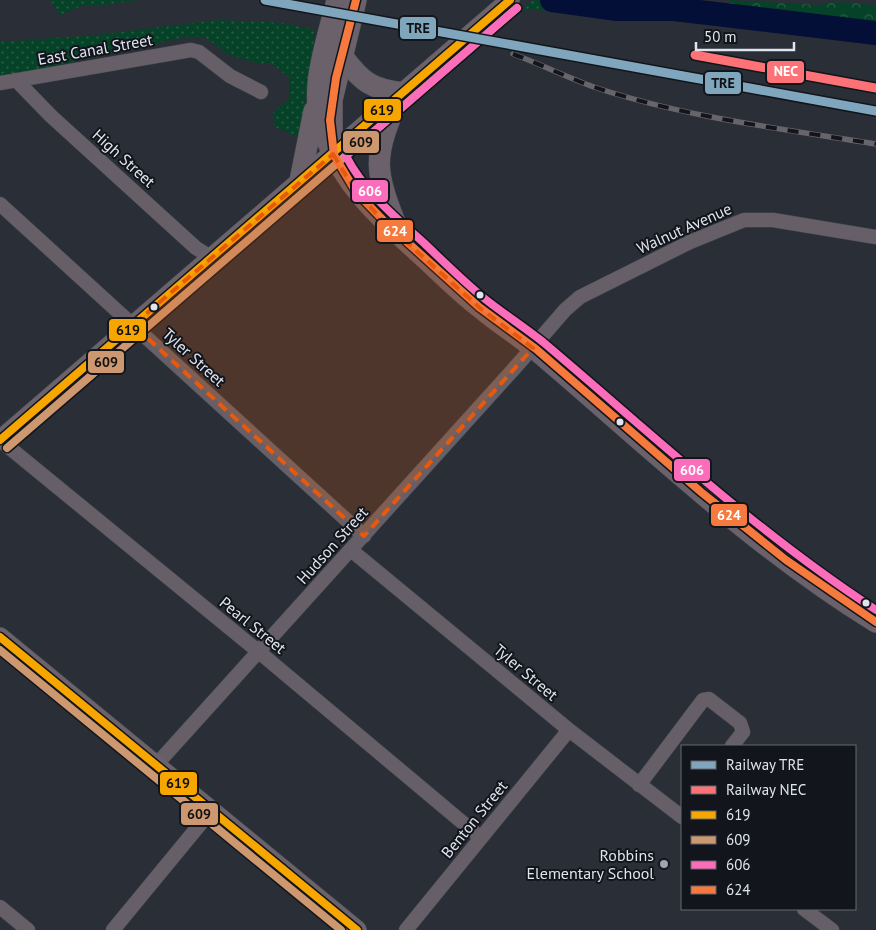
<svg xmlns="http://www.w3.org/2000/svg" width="876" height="930" viewBox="0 0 876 930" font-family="'PT Sans',sans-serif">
	<defs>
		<pattern id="grass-dots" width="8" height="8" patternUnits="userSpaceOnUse" patternTransform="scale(1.25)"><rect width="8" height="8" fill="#064227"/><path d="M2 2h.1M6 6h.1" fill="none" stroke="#2a5d47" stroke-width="1.8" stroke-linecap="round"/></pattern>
		<pattern id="forest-crowns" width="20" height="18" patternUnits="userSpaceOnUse" patternTransform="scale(1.25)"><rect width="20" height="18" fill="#064227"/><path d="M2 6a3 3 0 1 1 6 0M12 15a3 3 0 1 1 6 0" fill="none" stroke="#2a5d47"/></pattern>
	</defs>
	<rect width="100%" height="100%" fill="#2a2e36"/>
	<path fill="url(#grass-dots)" d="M 50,0 L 139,0 L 103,5 L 84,5 L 60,15 Z
		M 533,0 L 702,0 L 698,22 L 521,9 Z
		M 218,20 L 285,23 L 315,30 L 301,138 L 275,127 L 273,112 L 289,99 L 289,78 L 274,65 L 253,62 L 227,54 L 205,37 L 186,37 L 0,78 L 0,42 L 96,35 Z"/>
	<path fill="url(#forest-crowns)" d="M 730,0 L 818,5 C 838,0 856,3 876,6 L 876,40 L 725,25 Z"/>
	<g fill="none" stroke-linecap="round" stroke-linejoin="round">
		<path stroke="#040f37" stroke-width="24" d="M 552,0 L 617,9 L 674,9 L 876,33"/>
		<g stroke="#484c53" stroke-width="15">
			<path id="street" d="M 16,80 L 51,116 L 196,248 L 212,258
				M 0,83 L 191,50 L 199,52 L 230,76 L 261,92
				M 0,204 L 364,536
				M 0,440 L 259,652 L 481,838
				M 351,550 L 569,730 L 682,817
				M 156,765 L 520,362 L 565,310 L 580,297 L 690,242 L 744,220 L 773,220 L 876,237
				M 639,785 L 703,700 L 709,699 L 740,723 L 743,732 L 732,746
				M 0,907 L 28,930
				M 804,909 L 832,930
				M 113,930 L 211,811
				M 406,930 L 569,730"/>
		</g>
		<g stroke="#484c53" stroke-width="20">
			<path id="secondary" d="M 0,440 L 510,0
				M 0,637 L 357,930"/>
		</g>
		<g stroke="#484c53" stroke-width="22">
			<path id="primary" d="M 337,0 C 327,42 307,92 324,134 C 347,190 383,220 426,259 C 444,276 462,294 482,309 C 501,325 523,338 542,355 C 650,447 754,547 876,622
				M 343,57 C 362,82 371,89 403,93
				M 332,133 L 332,100 L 356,0
				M 300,181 L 314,111
				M 398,230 C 373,167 373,159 399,96"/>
		</g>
		<use href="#street" stroke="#665f67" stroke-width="14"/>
		<use href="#secondary" stroke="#6c626b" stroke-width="19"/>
		<use href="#primary" stroke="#6a616a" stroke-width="21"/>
		<g stroke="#67646b" stroke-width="5.5">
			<path id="rail" d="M 513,54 C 540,64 566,77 594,87 C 683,117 783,129 876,144"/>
		</g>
		<use href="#rail" stroke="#12151b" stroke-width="4" stroke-dasharray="11" stroke-linecap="butt"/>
		<g stroke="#12151b" stroke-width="11">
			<path id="bus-1" d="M 0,440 L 510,0
				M 0,637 L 357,930"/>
		</g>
		<g stroke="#12151b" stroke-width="11">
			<path id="bus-2" d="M 7,448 L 517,8
				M 0,650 L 341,930"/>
		</g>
		<g stroke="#12151b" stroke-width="11">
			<path id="bus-3" d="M 517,8 L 346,156 C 364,191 395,217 424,243 C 444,262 464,282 485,299 C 504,314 524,327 543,342 C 652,434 756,532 876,610"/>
		</g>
		<g stroke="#12151b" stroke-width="11">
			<path id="bus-4" d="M 356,0 L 336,78 L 330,120 L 334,155 L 356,192 L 386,223 L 479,307 L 536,349 L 701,492 L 786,560 L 876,622"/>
		</g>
		<use href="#bus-1" stroke="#f7a600" stroke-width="8"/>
		<use href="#bus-2" stroke="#cd976f" stroke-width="8"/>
		<use href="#bus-3" stroke="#fb6dba" stroke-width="8"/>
		<use href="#bus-4" stroke="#f6793e" stroke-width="8"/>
		<g stroke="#12151b" stroke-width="12">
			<path id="rail-1" d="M 265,0 L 876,111"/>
		</g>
		<g stroke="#12151b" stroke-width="12">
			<path id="rail-2" d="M 695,55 L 876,88"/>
		</g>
		<use href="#rail-1" stroke="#7fa6bd" stroke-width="9"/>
		<use href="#rail-2" stroke="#fc7277" stroke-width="9"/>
	</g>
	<path fill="#e8590c" fill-opacity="0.2" stroke="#e8590c" stroke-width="4" stroke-dasharray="10 6" stroke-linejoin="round" d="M 333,154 L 353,187 L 382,220 L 480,308 L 533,348 L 364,536 L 133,325 Z"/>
	<g fill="#e0e4ee" stroke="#12151b" stroke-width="2">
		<circle cx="480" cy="295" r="4.5"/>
		<circle cx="154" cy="307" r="4.5"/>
		<circle cx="620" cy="422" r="4.5"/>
		<circle cx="866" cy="603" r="4.5"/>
	</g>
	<circle fill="#a0a4ae" stroke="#12151b" stroke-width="2" cx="664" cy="864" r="5"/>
	<g text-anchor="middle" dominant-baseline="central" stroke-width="4" stroke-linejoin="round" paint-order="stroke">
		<g font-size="16" fill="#e0e4ee" stroke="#12151b">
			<text transform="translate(95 49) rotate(-10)">East Canal Street</text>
			<text transform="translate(124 158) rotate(42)">High Street</text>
			<text transform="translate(684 228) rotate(-24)">Walnut Avenue</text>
			<text transform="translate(194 357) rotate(42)">Tyler Street</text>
			<text transform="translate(332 545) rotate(-48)">Hudson Street</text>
			<text transform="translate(253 625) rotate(39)">Pearl Street</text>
			<text transform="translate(526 672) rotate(40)">Tyler Street</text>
			<text transform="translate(474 819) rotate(-51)">Benton Street</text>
		</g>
		<g font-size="16" fill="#e0e4ee" stroke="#12151b" text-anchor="end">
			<text x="654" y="855">Robbins<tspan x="654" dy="18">Elementary School</tspan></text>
		</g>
	</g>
	<g stroke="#12151b" stroke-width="2">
		<rect x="399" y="16" width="38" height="24" rx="5" fill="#7fa6bd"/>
		<rect x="766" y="60" width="39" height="24" rx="5" fill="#fc7277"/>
		<rect x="704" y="71" width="38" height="24" rx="5" fill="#7fa6bd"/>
		<rect x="363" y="98" width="39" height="24" rx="5" fill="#f7a600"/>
		<rect x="342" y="130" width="38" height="24" rx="5" fill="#cd976f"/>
		<rect x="351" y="179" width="38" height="24" rx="5" fill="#fb6dba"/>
		<rect x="376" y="219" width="38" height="24" rx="5" fill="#f6793e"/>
		<rect x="108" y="318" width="39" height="24" rx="5" fill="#f7a600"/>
		<rect x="87" y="350" width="38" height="24" rx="5" fill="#cd976f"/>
		<rect x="673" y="458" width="38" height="24" rx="5" fill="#fb6dba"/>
		<rect x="710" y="503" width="38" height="24" rx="5" fill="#f6793e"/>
		<rect x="159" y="771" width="39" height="25" rx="5" fill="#f7a600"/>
		<rect x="180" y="802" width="39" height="24" rx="5" fill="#cd976f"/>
	</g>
	<g font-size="14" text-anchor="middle" font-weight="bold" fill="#fff">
		<text x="786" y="76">NEC</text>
		<text x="370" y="196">606</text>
		<text x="395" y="236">624</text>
		<text x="692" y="475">606</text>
		<text x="729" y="520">624</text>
	</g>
	<g font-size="14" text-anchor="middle" font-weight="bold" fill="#111">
		<text x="418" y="33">TRE</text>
		<text x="723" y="88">TRE</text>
		<text x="382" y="115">619</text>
		<text x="361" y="147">609</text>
		<text x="128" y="335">619</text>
		<text x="106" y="367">609</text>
		<text x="178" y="788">619</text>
		<text x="199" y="819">609</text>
	</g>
	<rect x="681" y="745" width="175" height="165" fill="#12151b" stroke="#64686f"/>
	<rect x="691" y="761" width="25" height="8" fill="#7fa6bd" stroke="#64686f"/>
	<text x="726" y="770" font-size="15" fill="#e0e4ee">Railway TRE</text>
	<rect x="691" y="786" width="25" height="8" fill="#fc7277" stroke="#64686f"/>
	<text x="726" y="795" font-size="15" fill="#e0e4ee">Railway NEC</text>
	<rect x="691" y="811" width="25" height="8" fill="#f7a600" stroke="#64686f"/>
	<text x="726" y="820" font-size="15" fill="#e0e4ee">619</text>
	<rect x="691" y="836" width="25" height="8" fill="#cd976f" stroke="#64686f"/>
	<text x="726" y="845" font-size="15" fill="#e0e4ee">609</text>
	<rect x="691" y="861" width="25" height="8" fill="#fb6dba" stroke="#64686f"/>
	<text x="726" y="870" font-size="15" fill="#e0e4ee">606</text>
	<rect x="691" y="886" width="25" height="8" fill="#f6793e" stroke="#64686f"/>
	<text x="726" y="895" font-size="15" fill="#e0e4ee">624</text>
	<path d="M696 42v8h98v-8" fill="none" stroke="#e0e4ee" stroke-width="2.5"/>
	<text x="704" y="42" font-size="15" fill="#e0e4ee" stroke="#12151b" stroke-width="4" paint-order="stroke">50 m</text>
</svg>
